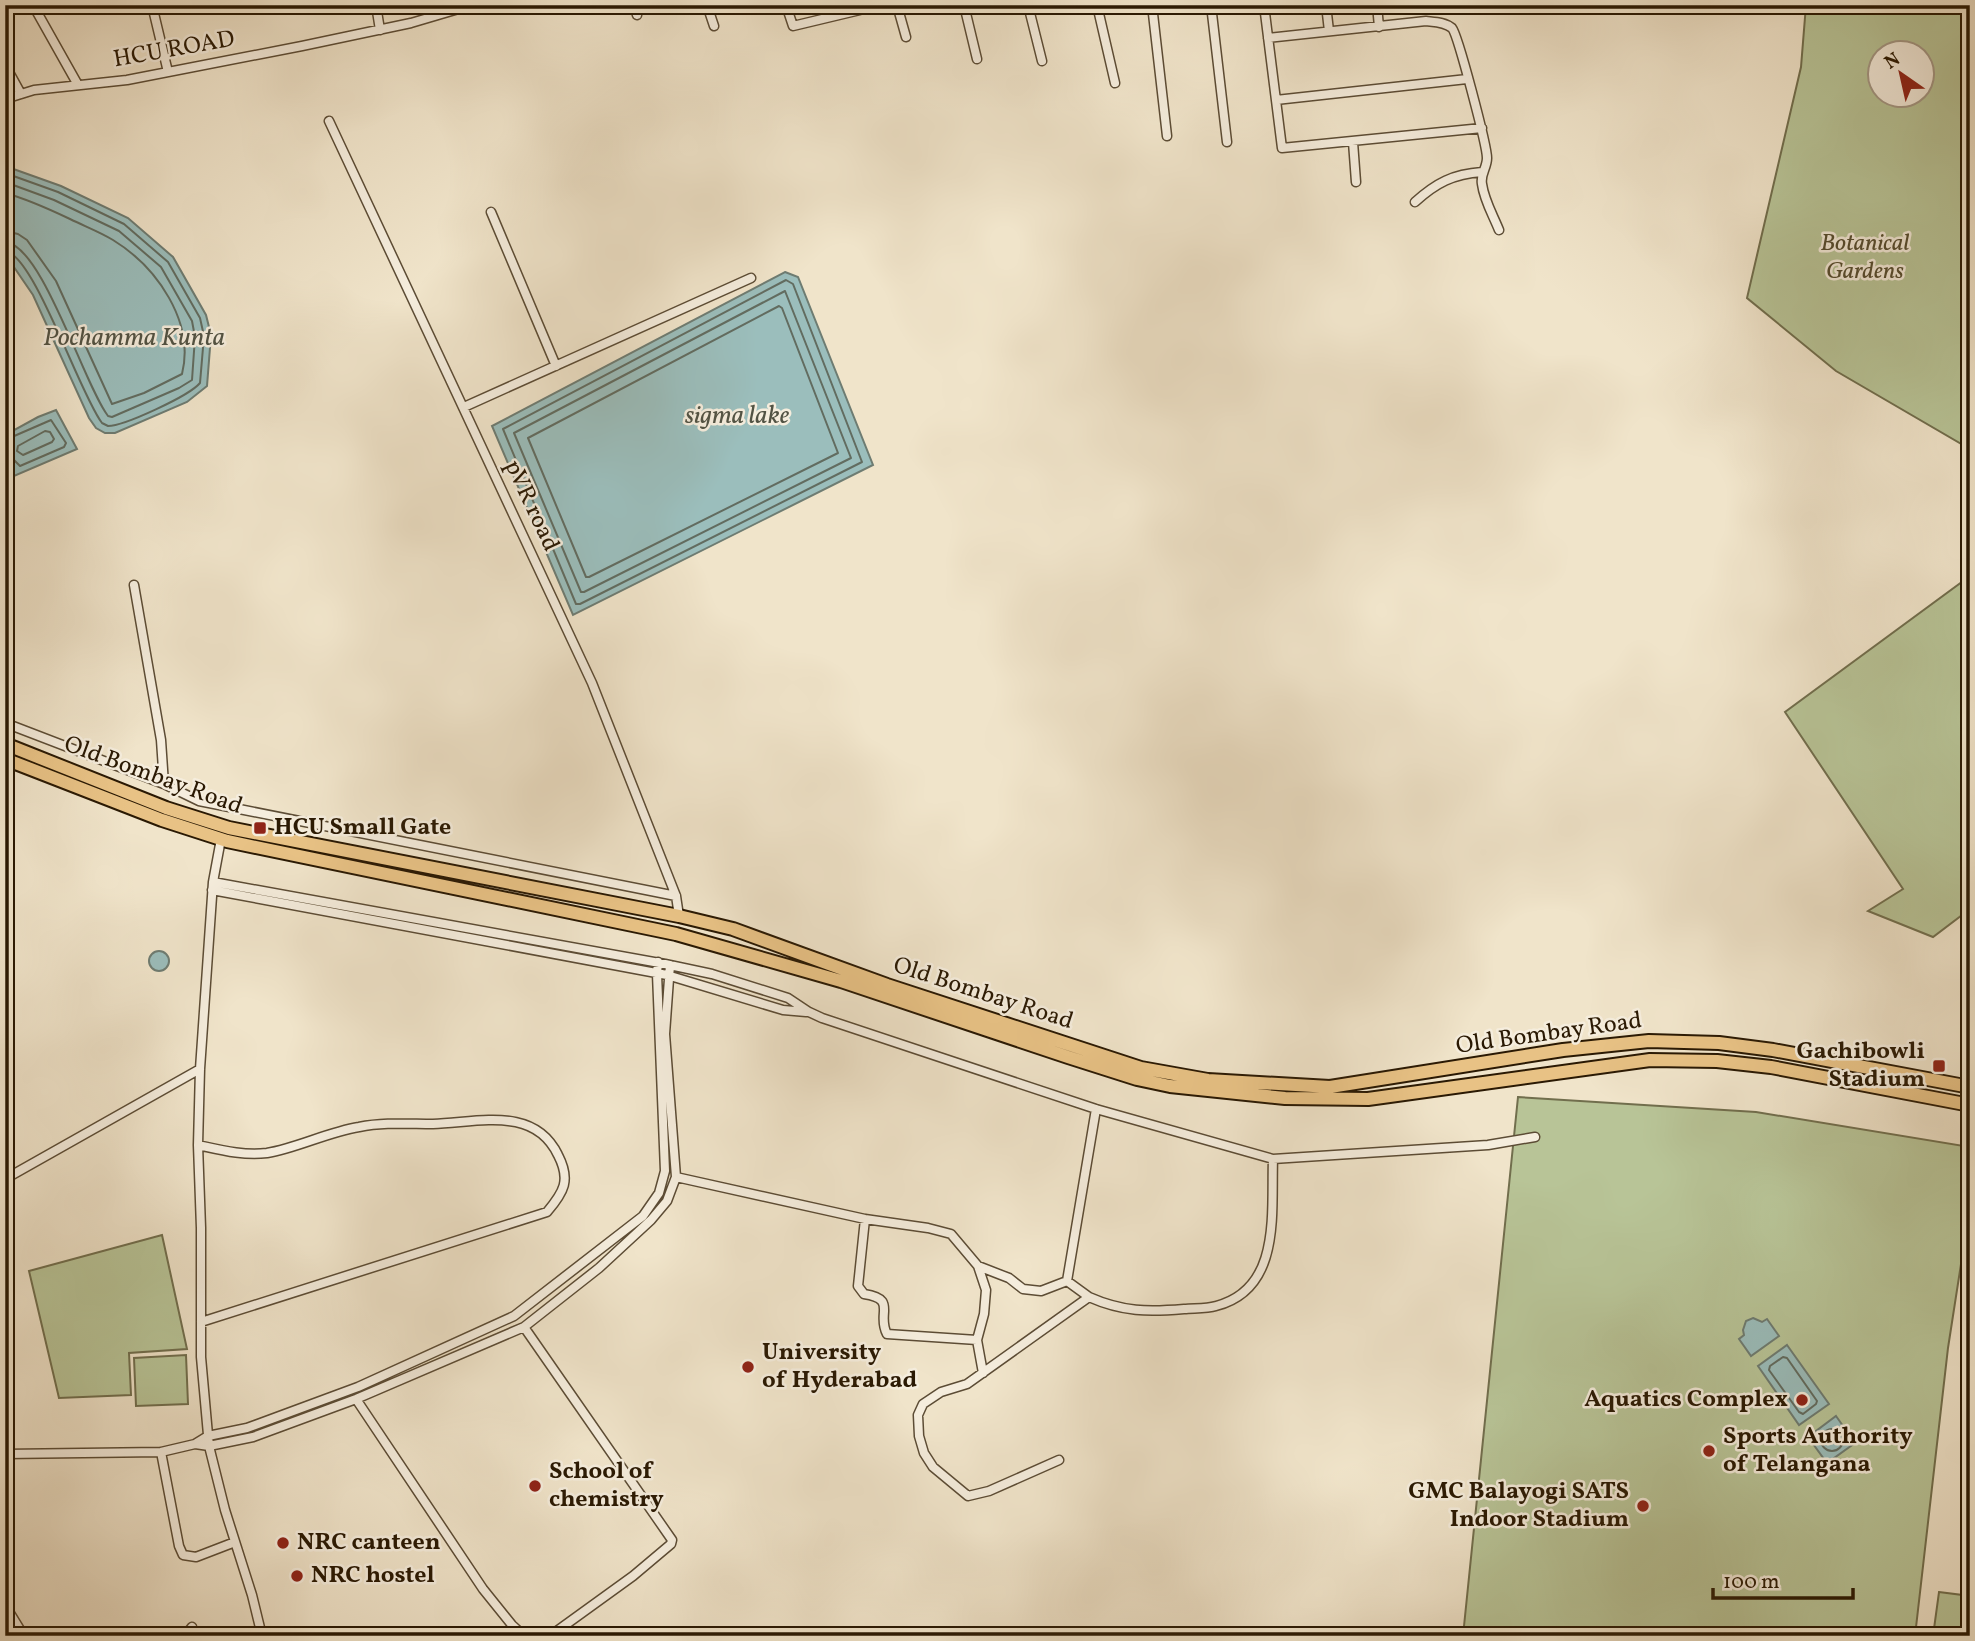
<svg xmlns="http://www.w3.org/2000/svg" width="1975" height="1641" viewBox="0 0 1975 1641" font-family="Vollkorn,serif">
	<rect width="100%" height="100%" fill="#f0e4ca"/>
	<filter id="stains"><feTurbulence type="fractalNoise" baseFrequency=".00286" numOctaves="4"/><feColorMatrix values="0 0 0 0 .2 0 0 0 0 .09 0 0 0 0 .02 0 0 0 .5 -.17"/></filter>
	<radialGradient id="worn" r=".72"><stop offset=".6" stop-color="#630" stop-opacity="0"/><stop offset="1" stop-color="#630" stop-opacity=".3"/></radialGradient>
	<path fill="#b8c497" stroke="#716e4d" stroke-width="2" fill-rule="evenodd" d="M 1806,5 L 1970,5 L 1970,449 L 1836,371 L 1747,298 L 1801,67 ZM 1923,52 L 1923,94 L 1881,94 L 1881,52 Z
		M 1970,576 L 1970,909 L 1933,937 L 1868,911 L 1903,889 L 1785,712 Z
		M 1518,1097 L 1756,1112 L 1970,1147 L 1970,1206 L 1948,1348 L 1915,1636 L 1463,1636 Z
		M 162,1235 L 187,1349 L 129,1353 L 131,1395 L 59,1398 L 29,1271 Z
		M 186,1355 L 188,1404 L 136,1406 L 134,1358 Z
		M 1939,1592 L 1970,1596 L 1970,1636 L 1933,1636 Z"/>
	<path fill="#9bbebc" stroke="#6e7c72" stroke-width="2" d="M 5,166 L 61,186 L 128,218 L 173,257 L 206,315 L 211,335 L 207,386 L 187,402 L 115,433 L 105,433 L 96,428 L 89,418 L 33,295 L 5,254 Z
		M 785,272 L 798,277 L 873,465 L 573,615 L 492,426 Z
		M 56,410 L 77,449 L 14,476 L 5,458 L 5,435 L 38,417 Z
		M149 961a10 10 0 1 1 20 0a10 10 0 1 1-20 0Z
		M 1753,1318 L 1762,1322 L 1767,1319 L 1779,1336 L 1751,1356 L 1739,1339 L 1744,1335 L 1743,1330 L 1746,1321 Z
		M 1787,1345 L 1829,1404 L 1799,1425 L 1758,1366 Z
		M 1836,1416 L 1855,1443 L 1827,1463 L 1808,1437 Z"/>
	<g fill="none" stroke-linecap="round" stroke-linejoin="round">
		<path stroke="#626c60" stroke-width="2" d="M 5,173 L 58,192 L 124,224 L 168,262 L 200,318 L 204,336 L 200,383 C 189,396 124,426 108,426 L 102,423 C 80,395 34,254 5,251
			M 5,182 L 54,200 L 119,231 L 161,267 L 192,321 L 195,337 L 192,380 L 179,388 L 112,417 L 108,416 C 84,385 42,244 5,242
			M 5,193 C 27,199 49,209 70,219 C 84,226 100,232 113,240 C 157,267 195,322 182,374 L 144,393 L 112,404 L 56,281 L 27,240 L 18,234 L 5,231
			M 786,280 L 793,284 L 862,462 L 580,604 L 576,604 L 503,429 Z
			M 785,291 L 851,458 L 584,592 L 581,592 L 514,433 Z
			M 779,306 L 782,308 L 838,453 L 589,577 L 586,577 L 528,438 Z
			M 45,431 L 50,432 L 54,439 L 52,442 L 23,455 L 17,451 L 18,446 Z
			M 5,440 L 51,420 L 66,443 L 64,447 L 20,466 L 12,458 L 5,457
			M 1783,1357 L 1787,1358 L 1817,1401 L 1816,1404 L 1803,1414 L 1799,1412 L 1769,1370 L 1770,1366 Z
			M1821 1440a11 11 0 1 1 22 0a11 11 0 1 1-22 0Z"/>
		<g stroke="#5c4c35" stroke-width="11">
			<path id="minor" d="M 33,5 L 78,85
				M 152,5 L 168,72
				M 376,5 L 380,30
				M 394,5 L 397,5
				M 634,5 L 637,15
				M 707,5 L 714,26
				M 786,5 L 793,26 L 860,10 L 859,5
				M 897,5 L 906,37
				M 964,5 L 977,59
				M 1028,5 L 1042,61
				M 1097,5 L 1115,83
				M 1152,5 L 1167,136
				M 1211,5 L 1227,142
				M 1264,5 L 1282,148 L 1482,128
				M 1326,5 L 1329,31
				M 1377,5 L 1379,27
				M 1268,38 L 1426,21 C 1435,22 1445,22 1452,28 C 1458,35 1487,146 1487,158 C 1487,168 1480,174 1482,184 C 1484,200 1493,215 1499,230
				M 5,65 L 21,94
				M 5,99 L 34,90 L 127,80 L 302,46 L 411,23 L 472,5
				M 1276,100 L 1467,79
				M 329,121 L 592,683 L 676,896 L 679,916
				M 1353,142 L 1356,182
				M 1415,202 C 1436,183 1453,174 1482,172
				M 491,212 L 556,366
				M 464,407 L 751,278
				M 134,585 L 161,740 L 164,784
				M 5,723 L 164,784 L 199,801 L 676,896
				M 221,839 L 213,882 L 200,1069 L 198,1145 L 201,1228 L 201,1357 L 209,1446 L 225,1510 L 252,1595 L 262,1636
				M 213,882 L 665,964 L 712,974 L 788,998 L 809,1012 L 822,1018 L 1096,1109 L 1273,1159 L 1488,1145 L 1535,1137
				M 212,890 L 667,975 L 783,1010 L 806,1012
				M 658,962 L 657,974 L 665,1171 L 659,1193 L 643,1216 L 514,1316 L 358,1387 L 247,1428 L 208,1436 L 195,1444 L 209,1446 L 253,1437 L 356,1399 L 524,1327 L 599,1268 L 651,1220 L 667,1201 L 676,1177 L 665,1034 L 670,965
				M 198,1145 C 221,1150 244,1156 267,1153 C 297,1148 328,1132 359,1127 C 384,1122 408,1124 433,1124 C 477,1123 534,1105 558,1155 C 571,1180 564,1192 547,1212 L 201,1322
				M 676,1177 L 865,1219 L 928,1228 L 951,1234 L 978,1266 L 986,1290 L 984,1314 L 977,1340 L 983,1373
				M 5,1179 L 200,1069
				M 865,1219 L 858,1286 L 864,1294 C 898,1299 876,1314 887,1334 L 977,1340
				M 978,1266 L 1009,1278 L 1023,1289 L 1041,1291 L 1067,1281 L 1089,1297
				M 1067,1281 L 1096,1109
				M 524,1327 L 672,1540 L 671,1544 L 633,1576 L 550,1636
				M 356,1399 L 483,1589 L 512,1625 L 524,1636
				M 161,1452 L 179,1546 L 183,1555 L 196,1557 L 235,1542
				M 5,1454 L 161,1452 L 195,1444
				M 1059,1460 L 989,1491 L 968,1496 L 933,1467 L 924,1453 L 919,1436 L 918,1415 L 923,1404 L 941,1392 L 967,1384 L 1089,1297 C 1123,1312 1148,1312 1184,1309 C 1194,1308 1206,1309 1216,1306 C 1282,1289 1271,1212 1273,1159
				M 5,1605 L 24,1636
				M 185,1636 L 192,1627"/>
		</g>
		<g stroke="#2a1903" stroke-width="16">
			<path id="primary" d="M 5,744 L 166,808 L 229,828 L 679,916 L 733,929 L 887,985 L 1141,1068 L 1208,1080 L 1330,1087 L 1563,1050 L 1649,1041 L 1719,1043 L 1773,1050 L 1970,1087
				M 5,759 L 162,820 L 227,841 L 676,934 L 841,981 L 1068,1057 L 1137,1079 L 1170,1086 L 1285,1098 L 1368,1099 L 1650,1060 L 1717,1061 L 1771,1067 L 1970,1105"/>
		</g>
		<use href="#minor" stroke="#f5eddd" stroke-width="8"/>
		<use href="#primary" stroke="#e8c285" stroke-width="12"/>
	</g>
	<g fill="#8f2418" stroke="#f5eddd" stroke-width="2.5">
		<rect x="253" y="821" width="14" height="14" rx="3.5"/>
		<rect x="1932" y="1059" width="14" height="14" rx="3.5"/>
		<circle cx="748" cy="1367" r="7"/>
		<circle cx="1802" cy="1400" r="7"/>
		<circle cx="1709" cy="1451" r="7"/>
		<circle cx="535" cy="1486" r="7"/>
		<circle cx="1643" cy="1506" r="7"/>
		<circle cx="283" cy="1543" r="7"/>
		<circle cx="297" cy="1576" r="7"/>
	</g>
	<g text-anchor="middle" dominant-baseline="central" stroke-width="5" stroke-linejoin="round" paint-order="stroke">
		<g font-size="24" fill="#2a1903" stroke="#f5eddd">
			<text transform="translate(174 50) rotate(-10)">HCU ROAD</text>
			<text transform="translate(531 506) rotate(65)">pVR road</text>
			<text transform="translate(153 776) rotate(20)">Old Bombay Road</text>
			<text transform="translate(983 994) rotate(18)">Old Bombay Road</text>
			<text transform="translate(1549 1034) rotate(-8)">Old Bombay Road</text>
		</g>
		<g font-size="24" font-style="italic" fill="#554c2f" stroke="#f5eddd">
			<text x="1865" y="244">Botanical<tspan x="1865" dy="28">Gardens</tspan></text>
		</g>
		<g font-size="24" font-weight="bold" fill="#2a1903" stroke="#f5eddd" text-anchor="start">
			<text x="274" y="828">HCU Small Gate</text>
			<text x="1925" y="1052" text-anchor="end">Gachibowli<tspan x="1925" dy="28">Stadium</tspan></text>
			<text x="762" y="1353">University<tspan x="762" dy="28">of Hyderabad</tspan></text>
			<text x="1788" y="1400" text-anchor="end">Aquatics Complex</text>
			<text x="1723" y="1437">Sports Authority<tspan x="1723" dy="28">of Telangana</tspan></text>
			<text x="549" y="1472">School of<tspan x="549" dy="28">chemistry</tspan></text>
			<text x="1629" y="1492" text-anchor="end">GMC Balayogi SATS<tspan x="1629" dy="28">Indoor Stadium</tspan></text>
			<text x="297" y="1543">NRC canteen</text>
			<text x="311" y="1576">NRC hostel</text>
		</g>
		<g font-size="26" font-style="italic" fill="#525344" stroke="#f5eddd">
			<text x="134" y="338">Pochamma Kunta</text>
			<text x="737" y="416">sigma lake</text>
		</g>
	</g>
	<rect width="1975" height="1641" fill="none" stroke="#f0e4ca" stroke-width="28"/>
	<rect x="7" y="7" width="1961" height="1627" fill="none" stroke="#2a1903" stroke-width="3.5"/>
	<rect x="14" y="14" width="1947" height="1613" fill="none" stroke="#2a1903" stroke-width="2"/>
	<g transform="translate(1901 74) rotate(326)"><circle r="33" fill="#f5eddd" stroke="#a49886" stroke-width="2"/>
	<path d="M0-5L12 26L0 18L-12 26Z" fill="#8f2418"/>
	<text y="-10" font-size="19" font-weight="bold" text-anchor="middle" fill="#2a1903">N</text>
	</g>
	<path d="M1713 1588v10h140v-10" fill="none" stroke="#2a1903" stroke-width="3.5"/>
	<text x="1723" y="1588" font-size="21" fill="#2a1903" stroke="#f5eddd" stroke-width="5" paint-order="stroke">100 m</text>
	<rect width="100%" height="100%" filter="url(#stains)"/>
	<rect width="100%" height="100%" fill="url(#worn)"/>
</svg>
